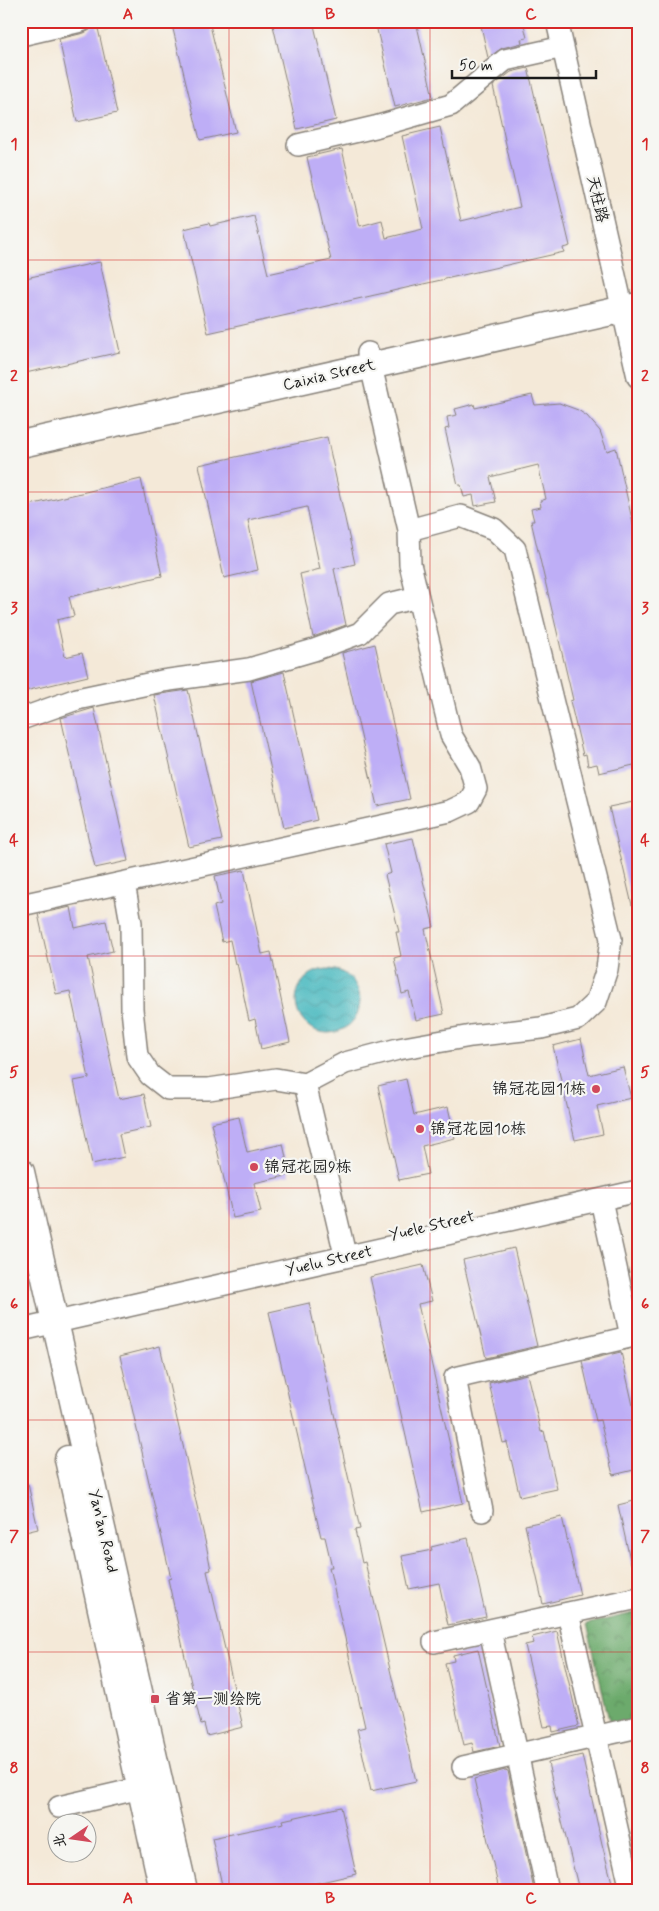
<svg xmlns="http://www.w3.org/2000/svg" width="659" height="1911" viewBox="0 0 659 1911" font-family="Mynerve,'LXGW WenKai TC',sans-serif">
	<defs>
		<pattern id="forest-crowns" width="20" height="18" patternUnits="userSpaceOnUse" patternTransform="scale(1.25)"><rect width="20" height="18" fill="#6caa6c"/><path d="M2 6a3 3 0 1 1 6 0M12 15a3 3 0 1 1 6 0" fill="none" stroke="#588a58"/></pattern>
		<pattern id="water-waves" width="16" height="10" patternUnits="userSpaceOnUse" patternTransform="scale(1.25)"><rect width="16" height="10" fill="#4ab9c0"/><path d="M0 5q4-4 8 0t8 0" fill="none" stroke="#409ea4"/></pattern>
	</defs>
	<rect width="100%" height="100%" fill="#f6f6f2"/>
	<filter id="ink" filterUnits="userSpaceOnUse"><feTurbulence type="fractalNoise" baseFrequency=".02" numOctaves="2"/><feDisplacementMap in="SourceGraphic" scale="10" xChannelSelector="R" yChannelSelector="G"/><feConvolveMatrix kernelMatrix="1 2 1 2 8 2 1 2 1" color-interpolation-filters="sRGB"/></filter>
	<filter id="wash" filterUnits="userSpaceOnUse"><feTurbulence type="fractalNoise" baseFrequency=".0096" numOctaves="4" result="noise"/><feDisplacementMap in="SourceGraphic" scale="20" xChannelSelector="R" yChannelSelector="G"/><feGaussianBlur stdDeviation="1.12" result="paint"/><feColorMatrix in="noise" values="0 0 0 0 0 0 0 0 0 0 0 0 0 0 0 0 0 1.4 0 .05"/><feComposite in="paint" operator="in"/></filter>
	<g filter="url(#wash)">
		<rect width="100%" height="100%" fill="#f4e9d8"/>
		<path fill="url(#forest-crowns)" stroke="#446344" d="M 638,1612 L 638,1719 L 610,1725 L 587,1624 Z"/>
		<path fill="url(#water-waves)" stroke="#336a6e" d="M296 1001a32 32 0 1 1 64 0a32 32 0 1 1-64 0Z"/>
		<g id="blocks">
			<path fill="#beaef6" d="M 171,21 L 209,21 L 236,132 L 200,140 Z
				M 272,21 L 313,21 L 336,120 L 297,129 Z
				M 375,21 L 416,21 L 433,97 L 395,107 Z
				M 480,21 L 523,21 L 527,38 L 521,39 L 522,43 L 502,48 L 488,58 Z
				M 97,24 L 117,113 L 77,122 L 59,39 L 84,33 L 90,30 L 93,25 Z
				M 528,68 L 570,246 L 563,248 L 564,252 L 208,333 L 184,229 L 209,223 L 210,226 L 254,216 L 268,274 L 331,260 L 307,157 L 342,149 L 360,226 L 382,220 L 386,238 L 423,229 L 402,136 L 440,127 L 461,221 L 520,207 L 493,86 L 511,72 Z
				M 100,262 L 120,352 L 21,374 L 21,279 Z
				M 532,395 L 535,405 L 559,403 L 578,410 L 587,416 L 600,431 L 607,451 L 616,448 L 638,546 L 638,764 L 599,773 L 597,764 L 588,766 L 586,754 L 583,755 L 570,701 L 573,700 L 531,521 L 534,521 L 531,509 L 541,507 L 540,501 L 546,499 L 538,465 L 490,477 L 496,502 L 475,506 L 473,495 L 464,497 L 461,485 L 458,485 L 445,429 L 449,428 L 447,417 L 457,415 L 455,409 L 474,404 L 475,408 Z
				M 327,437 L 355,564 L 334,569 L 346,625 L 313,637 L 300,574 L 320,569 L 307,507 L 248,520 L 258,570 L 224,578 L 199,465 Z
				M 141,479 L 162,576 L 69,597 L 74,616 L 57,620 L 65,657 L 82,653 L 88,676 L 21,692 L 21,507 Z
				M 375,644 L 410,799 L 377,806 L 342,653 Z
				M 284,672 L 317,820 L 284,828 L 251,681 Z
				M 188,690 L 222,840 L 189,847 L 154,695 Z
				M 94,708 L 128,861 L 95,868 L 61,718 Z
				M 638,801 L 638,904 L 632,905 L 609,807 Z
				M 413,838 L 434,927 L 425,929 L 444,1014 L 416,1020 L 409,992 L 402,994 L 394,958 L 401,956 L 396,932 L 399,932 L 385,875 L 391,873 L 384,844 Z
				M 244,870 L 262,954 L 271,952 L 290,1042 L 261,1049 L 255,1019 L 249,1021 L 237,963 L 235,964 L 230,940 L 222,942 L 214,906 L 221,904 L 215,876 Z
				M 71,907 L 75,928 L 106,921 L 113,951 L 88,957 L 119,1099 L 144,1094 L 151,1127 L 119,1134 L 124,1157 L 92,1164 L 74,1081 L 89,1078 L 70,991 L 56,994 L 38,914 Z
				M 581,1039 L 589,1075 L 623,1067 L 631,1098 L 597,1106 L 603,1134 L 575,1140 L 553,1046 Z
				M 406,1079 L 414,1115 L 448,1107 L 455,1138 L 422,1146 L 428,1174 L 399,1180 L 378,1086 Z
				M 239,1117 L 247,1152 L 283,1144 L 290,1175 L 254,1183 L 261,1212 L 233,1218 L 211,1123 Z
				M 514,1248 L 537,1346 L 486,1358 L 463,1260 Z
				M 423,1265 L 432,1301 L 418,1304 L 463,1503 L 423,1512 L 370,1277 Z
				M 309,1303 L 360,1529 L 355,1530 L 362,1563 L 365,1562 L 416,1781 L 371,1791 L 357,1729 L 365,1727 L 329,1567 L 332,1567 L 325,1537 L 321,1537 L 269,1312 Z
				M 160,1346 L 207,1549 L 211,1570 L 207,1571 L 243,1727 L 207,1736 L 204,1724 L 201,1725 L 185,1657 L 168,1579 L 171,1578 L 120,1356 Z
				M 621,1352 L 634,1410 L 638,1409 L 638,1469 L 613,1475 L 600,1420 L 596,1421 L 582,1361 Z
				M 527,1374 L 541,1432 L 544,1431 L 557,1489 L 520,1497 L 507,1442 L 503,1443 L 489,1383 Z
				M 21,1484 L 28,1484 L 38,1529 L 21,1533 Z
				M 638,1500 L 638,1564 L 631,1564 L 618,1505 Z
				M 562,1517 L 580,1595 L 543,1604 L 525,1525 Z
				M 468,1538 L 486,1617 L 448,1625 L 439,1583 L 409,1589 L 402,1556 L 432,1550 L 431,1547 Z
				M 557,1631 L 579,1726 L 553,1732 L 552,1726 L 544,1727 L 525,1645 L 534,1643 L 532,1637 Z
				M 478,1649 L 500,1746 L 474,1752 L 472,1743 L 464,1745 L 445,1663 L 454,1661 L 453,1655 Z
				M 582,1755 L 602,1844 L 614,1890 L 579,1890 L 555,1794 L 548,1763 Z
				M 505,1770 L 508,1771 L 534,1890 L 499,1890 L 474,1779 Z
				M 341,1807 L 356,1874 L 287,1890 L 223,1890 L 212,1838 L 284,1823 L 283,1820 Z"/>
		</g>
	</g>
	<g filter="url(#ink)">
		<use href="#blocks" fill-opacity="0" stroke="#88827a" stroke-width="1"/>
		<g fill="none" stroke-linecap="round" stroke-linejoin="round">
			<g stroke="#88827a" stroke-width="24">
				<path id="minor" d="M 557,21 L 638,377
					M 21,35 L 81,21
					M 298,145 L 375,127 L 451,105 L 505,60 L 563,47
					M 368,353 L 409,530
					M 21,719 L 77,699 L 162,681 L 249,669 L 314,650 L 360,633 L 389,604 L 418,597
					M 124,883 L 131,923 L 132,1009 L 137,1056 L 150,1075 L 168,1089 L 209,1089 L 276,1079 L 305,1084 L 343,1246
					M 21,905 L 450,811 L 469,802 L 476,789 L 470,767 L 451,735 L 410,564 L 409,530 L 461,516 L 494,529 L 515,549 L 611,939 L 607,969 L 596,1002 L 578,1019 L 541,1028 L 471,1036 L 398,1049 L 345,1063 L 305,1084
					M 601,1200 L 631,1336
					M 21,1330 L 638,1191
					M 482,1511 L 455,1378 L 638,1335
					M 568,1613 L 631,1890
					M 490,1630 L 547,1890
					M 434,1642 L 638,1598
					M 463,1767 L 638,1727
					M 59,1807 L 141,1788"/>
			</g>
			<g stroke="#88827a" stroke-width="29">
				<path id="major" d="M 21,444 L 638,306
					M 21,1172 L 184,1890
					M 68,1459 L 163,1890"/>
			</g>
			<use href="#minor" stroke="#fff" stroke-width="21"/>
			<use href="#major" stroke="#fff" stroke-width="26"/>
		</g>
	</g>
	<path fill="none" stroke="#d62828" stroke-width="1" stroke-opacity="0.55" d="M 229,21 L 229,1890M 430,21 L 430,1890M 21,260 L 638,260M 21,492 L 638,492M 21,724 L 638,724M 21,956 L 638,956M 21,1188 L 638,1188M 21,1420 L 638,1420M 21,1652 L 638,1652"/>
	<g fill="#d1495b" stroke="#f6f6f2" stroke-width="2">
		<circle cx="596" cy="1089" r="5"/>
		<circle cx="420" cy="1129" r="5"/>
		<circle cx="254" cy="1167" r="5"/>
		<rect x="150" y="1694" width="10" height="10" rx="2.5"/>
	</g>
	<g text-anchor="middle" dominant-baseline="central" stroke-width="4.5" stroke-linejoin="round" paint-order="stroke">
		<g font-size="16" fill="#1c1c1c" stroke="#f6f6f2">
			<text transform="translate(597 199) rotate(77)">天柱路</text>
			<text transform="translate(329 375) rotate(-13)">Caixia Street</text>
			<text transform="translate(432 1226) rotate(-13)">Yuele Street</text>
			<text transform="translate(329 1261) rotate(-13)">Yuelu Street</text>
			<text transform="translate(103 1531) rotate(77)">Yan'an Road</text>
		</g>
		<g font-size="16" fill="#1c1c1c" stroke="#f6f6f2" text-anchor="start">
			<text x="586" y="1089" text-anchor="end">锦冠花园11栋</text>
			<text x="430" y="1129">锦冠花园10栋</text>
			<text x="264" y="1167">锦冠花园9栋</text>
			<text x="165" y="1699">省第一测绘院</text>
		</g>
	</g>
	<rect width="659" height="1911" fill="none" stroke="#f6f6f2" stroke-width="55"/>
	<g transform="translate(72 1838) rotate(257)"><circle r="24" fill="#f6f6f2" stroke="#9f9f9c"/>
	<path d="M0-4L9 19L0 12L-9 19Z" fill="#d1495b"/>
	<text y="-8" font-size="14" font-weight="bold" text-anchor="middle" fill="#1c1c1c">北</text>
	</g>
	<path d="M452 70v8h144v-8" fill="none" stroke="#1c1c1c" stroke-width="2.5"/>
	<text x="459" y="70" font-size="15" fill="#1c1c1c" stroke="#f6f6f2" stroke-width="4" paint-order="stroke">50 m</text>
	<rect x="28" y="28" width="604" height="1856" fill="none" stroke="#d62828" stroke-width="2"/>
	<g font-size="16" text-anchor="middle" font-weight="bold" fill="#d62828">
		<text x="128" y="19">A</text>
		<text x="330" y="19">B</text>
		<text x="531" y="19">C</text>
		<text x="14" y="149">1</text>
		<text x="645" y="149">1</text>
		<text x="14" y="381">2</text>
		<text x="645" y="381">2</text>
		<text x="14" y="613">3</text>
		<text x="645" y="613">3</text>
		<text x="14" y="845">4</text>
		<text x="645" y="845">4</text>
		<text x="14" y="1077">5</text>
		<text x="645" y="1077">5</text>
		<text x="14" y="1309">6</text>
		<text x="645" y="1309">6</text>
		<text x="14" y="1541">7</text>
		<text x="645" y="1541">7</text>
		<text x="14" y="1773">8</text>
		<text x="645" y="1773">8</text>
		<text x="128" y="1903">A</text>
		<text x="330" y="1903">B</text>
		<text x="531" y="1903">C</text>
	</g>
</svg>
